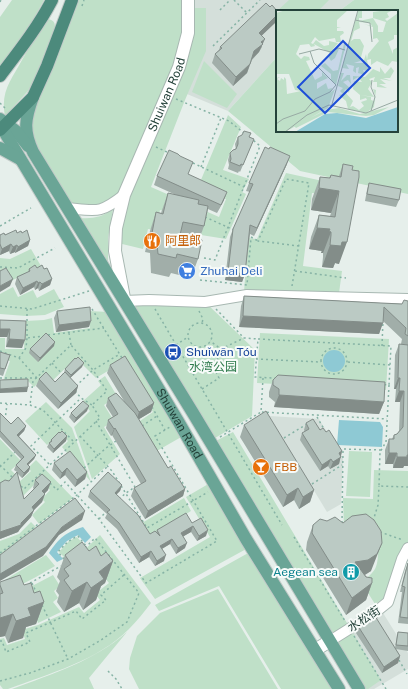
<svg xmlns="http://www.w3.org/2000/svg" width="408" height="689" viewBox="0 0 408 689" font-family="'Public Sans','Noto Sans SC',sans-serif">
	<rect width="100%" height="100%" fill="#e6efeb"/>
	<path fill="#d4dfda" d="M 188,0 L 354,0 L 339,11 L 277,11 L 277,57 L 228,111 L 170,87 Z
		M 269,416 L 319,419 L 343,458 L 341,504 L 327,512 Z
		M 378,605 L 408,653 L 408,669 L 374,689 L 359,689 L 326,635 Z"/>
	<path fill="#bfe0c8" d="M 12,0 L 44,0 L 27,31 L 0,67 L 0,17 Z
		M 72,0 L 188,0 L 187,33 L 123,195 L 112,204 L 68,207 L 27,132 Z
		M 289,0 L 329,0 L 318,11 L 277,11 Z
		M 354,0 L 408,0 L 408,194 L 300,171 L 228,111 L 277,57 L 277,131 L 397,131 L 397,11 L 339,11 Z
		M 191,8 L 206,8 L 206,51 L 185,100 L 151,187 L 219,217 L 226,199 L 198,187 L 228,115 L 241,127 L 223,170 L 249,179 L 242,192 L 246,194 L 226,239 L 201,235 L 204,220 L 160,210 L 155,230 L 148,229 L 143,249 L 118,243 L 126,195 L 181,68 Z
		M 48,19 C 53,20 55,22 55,27 L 47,53 L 33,82 L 28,91 L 6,115 L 5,116 C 0,91 12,79 22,60 C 26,54 29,47 32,41 C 36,34 41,27 46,20 Z
		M 204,61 L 237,94 L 227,108 L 192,92 Z
		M 286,173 L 332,183 L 330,195 L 312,193 L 303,266 L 342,271 L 339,293 L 244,292 L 248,238 L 257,239 Z
		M 113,209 L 108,238 L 108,262 L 80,218 C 93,219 102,217 113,209 Z
		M 31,249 L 41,266 L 11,281 L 0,272 L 0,258 L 10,259 Z
		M 13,287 L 18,297 L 33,290 L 37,298 L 54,289 L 64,307 L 45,315 L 26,316 L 0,314 L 0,294 Z
		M 125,301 L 205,302 L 255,350 L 252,416 L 210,441 Z
		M 88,311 L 109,312 L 183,436 L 155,452 L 137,423 L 153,412 L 123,362 L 96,378 L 76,358 L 50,383 L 44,377 L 34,387 L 27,380 L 3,381 L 10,361 L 0,358 L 0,338 L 5,338 L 5,349 L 24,349 L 25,321 L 44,320 L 52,318 L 54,333 L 90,328 Z
		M 260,333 L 389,339 L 386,390 L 257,383 Z
		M 105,376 L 117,396 L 104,405 L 114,421 L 104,427 L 120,454 L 92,479 L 74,427 L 90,411 L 82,402 L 101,385 L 98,381 Z
		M 46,402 L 72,428 L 91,482 L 62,447 L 68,441 L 60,433 L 47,445 L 25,421 Z
		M 233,432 L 381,680 L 368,689 L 362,689 L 214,442 Z
		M 0,439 L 21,461 L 11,470 L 17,476 L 0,486 Z
		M 349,451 L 372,452 L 370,497 L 346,496 Z
		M 36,460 L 73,498 L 39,524 L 32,515 L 45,502 L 42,499 L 50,490 L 40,479 L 21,498 L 17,484 L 31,471 L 28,468 Z
		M 374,470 L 408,471 L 408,556 L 405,559 L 398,589 L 375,604 L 361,582 C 377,571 378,567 378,547 L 344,528 L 343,498 L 373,499 Z
		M 210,483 L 248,548 L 155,599 L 140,578 L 210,537 L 186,497 Z
		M 184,498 L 191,511 L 150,536 L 142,523 Z
		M 31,522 L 36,527 L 0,556 L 0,541 L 19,534 Z
		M 100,535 L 151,603 C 144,612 137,621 129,629 C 99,660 48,674 8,689 L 3,689 L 0,685 L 0,639 L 4,638 L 7,645 L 25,639 L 22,630 L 38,625 L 79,607 L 84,613 L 100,600 L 95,594 L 109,583 L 99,571 L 75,559 Z
		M 77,537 L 83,544 L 65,558 L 59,552 L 69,541 Z
		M 250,552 L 334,689 L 281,689 L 219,586 L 159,611 L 155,605 Z
		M 46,555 L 55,566 L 36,577 L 11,590 L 0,583 Z
		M 53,575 L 60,586 L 54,591 L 58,598 L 53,602 L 61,612 L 38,623 L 33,611 L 12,594 L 34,585 Z
		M 218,589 L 278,689 L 139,689 L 129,669 L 130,658 L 137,636 L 160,613 Z
		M 127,632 L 89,678 L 94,689 L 12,689 C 52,674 94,661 127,632 Z"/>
	<path fill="#8ec9d4" d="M323 361a11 11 0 1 1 22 0a11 11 0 1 1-22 0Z
		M 339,420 L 380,422 L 383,427 L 382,447 L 337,445 Z
		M 83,527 L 91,537 L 85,543 L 78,535 L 67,541 L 57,552 L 63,559 L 57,562 L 49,553 C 59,538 66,532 83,527 Z"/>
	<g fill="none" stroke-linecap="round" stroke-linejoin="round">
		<g stroke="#a8b8b2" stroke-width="12">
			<path id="minor" d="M 68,208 C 97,211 100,214 124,195
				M 124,301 L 149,300 L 205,302 L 247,295 L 408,299
				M 330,641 L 373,614 L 388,602 L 402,559 L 408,548"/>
		</g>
		<g stroke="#a8b8b2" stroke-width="14">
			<g id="tertiary">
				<path id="s1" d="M 124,298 L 115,251 L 116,228 L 124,195 L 179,67 L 188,33 L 188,0"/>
			</g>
		</g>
		<g stroke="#a4bbb3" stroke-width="14">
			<path id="secondary" d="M 315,650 L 330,641"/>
		</g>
		<g stroke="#c2cac8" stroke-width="14">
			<g id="primary">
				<path d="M 33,97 C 25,119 23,130 33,152 L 193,413 L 359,689"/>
				<path d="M 0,119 L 16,131 L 28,146"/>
				<path id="s2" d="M 0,122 L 2,128 L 178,421 L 246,539 L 339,689"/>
				<path d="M 0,148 L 20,159"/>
			</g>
		</g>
		<g stroke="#c2cac8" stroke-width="14">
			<path id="trunk" d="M 0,76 C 19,51 38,27 52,0
				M 0,130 L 33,97 L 47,66 L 72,0"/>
		</g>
		<path stroke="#86b3a5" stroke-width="1.5" stroke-dasharray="2 3" stroke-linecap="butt" d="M 234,0 L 247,13
			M 0,2 L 1,0
			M 82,6 L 84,0
			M 220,10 L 230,0
			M 213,46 L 260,0
			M 176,99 L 229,121 L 244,133
			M 0,103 L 7,110
			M 156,147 L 169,153
			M 193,163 L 244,187
			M 201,167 L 221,118
			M 205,217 L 234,230
			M 0,226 L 31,208
			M 251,237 L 258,241
			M 204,258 L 215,260 L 260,146 L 253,140
			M 0,267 L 18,268 L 55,248
			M 295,271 L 346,278
			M 200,280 L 247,285 L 251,238
			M 292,286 L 309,183 L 286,179 L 258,241 L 299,246
			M 0,306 L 32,309 L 89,291
			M 27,309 L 27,338 L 43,336
			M 92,309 L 122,358
			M 155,309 L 282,525
			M 216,309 L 244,338 L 258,339
			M 199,311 L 203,319 L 202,323
			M188 335a12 12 0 1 1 24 0a12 12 0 1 1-24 0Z
			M 69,333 L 71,345
			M 48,335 L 104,328
			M 258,339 L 391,346 L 389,385 L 255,377 Z
			M 176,345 L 188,337
			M 382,346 L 383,320
			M321 361a13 13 0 1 1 26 0a13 13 0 1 1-26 0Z
			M 221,349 L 244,338
			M 0,351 L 19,358 L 37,378
			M 19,358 L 26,348 L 27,338
			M 256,359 L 320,362
			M 348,362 L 390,365
			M 52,363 L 64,376
			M 0,378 L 37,378
			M 263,378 L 261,412 L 387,419
			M 389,385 L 386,442 L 380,452 L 379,486 L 408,487
			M 76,386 L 93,370 L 120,354
			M 202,389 L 219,378 L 214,369 L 221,349 L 210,341
			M 75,391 L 81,398 L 92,405
			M 0,403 L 30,405 L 43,410 L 74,442
			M 152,407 L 165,430
			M 317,417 L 324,429
			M 5,420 L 7,404
			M 96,421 L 135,487
			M 142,426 L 157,416
			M 80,436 L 112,471 L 147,528 L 208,492
			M 220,437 L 261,412
			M 284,438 L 307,424
			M 49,464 L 31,446 L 81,398
			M 0,465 L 13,478
			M 0,467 L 16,451
			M 84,468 L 106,448 L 116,441
			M 50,483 L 57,490 L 65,482 L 99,519 L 146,583 L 217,541 L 155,436 L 170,427
			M 312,484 L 342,465
			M 21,486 L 24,489 L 100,418 L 92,405 L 107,391 L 93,370 L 71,345 L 33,381 L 30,405
			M 119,499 L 126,493 L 135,487
			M 99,519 L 106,512
			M 373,521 L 378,505 L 379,486
			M 342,523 L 343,449 L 381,450
			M 380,532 L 403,540
			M 294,537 L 345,621
			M 0,553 L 77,495 L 108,466
			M 64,559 L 58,552 C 64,545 69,540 78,536 L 86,546
			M 30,583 L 61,566
			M 32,583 L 37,594
			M 42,605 L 68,659
			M 354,636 L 386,689
			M 0,641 L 2,641 L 6,652 L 30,642 L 26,633 L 76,611 L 82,619 L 106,600 L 101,595 L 125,574
			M 399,660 L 407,674
			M 108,671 L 116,679 L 122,689
			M 0,681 L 30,673 L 68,659 L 101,640 L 127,622 L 139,593 L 95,538 L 85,548"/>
		<use href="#minor" stroke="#fff" stroke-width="10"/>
		<use href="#tertiary" stroke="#fff" stroke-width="12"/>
		<use href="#secondary" stroke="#fff" stroke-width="12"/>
		<use href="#primary" stroke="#6aa596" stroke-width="12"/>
		<use href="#trunk" stroke="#4c8a7c" stroke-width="12"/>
	</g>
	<path fill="#a1aea9" d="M 270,7 L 277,11 L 277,19 L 276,22 L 262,35 L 262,47 L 259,52 L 252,60 L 247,73 L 233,86 L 212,63 L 215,54 L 219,50 L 220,47 Z
		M 238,137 L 249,137 L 254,139 L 240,172 L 239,171 L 238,173 L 228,169 L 229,165 L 228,160 L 230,153 L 236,150 L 235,144 Z
		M 287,164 L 254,236 L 250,234 L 245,274 L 242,282 L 225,280 L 230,237 L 233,229 L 250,192 L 246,191 L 249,183 Z
		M 343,164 L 339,264 L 335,263 L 333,268 L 322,267 L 323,257 L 323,253 L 321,253 L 322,251 L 309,249 L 311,237 L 319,215 L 330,216 L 331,213 L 311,210 L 312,199 L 320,177 L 329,178 L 331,175 L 339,176 Z
		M 189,175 L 224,200 L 217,213 L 208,209 L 204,226 L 199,240 L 198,259 L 191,278 L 171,273 L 169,277 L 151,273 L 150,253 L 145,252 L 150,231 L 156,212 L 161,213 L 168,193 L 176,195 L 154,185 L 157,176 Z
		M 369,183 L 399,200 L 396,207 L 365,201 L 367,190 Z
		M 17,233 L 22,233 L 30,240 L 28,246 L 15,253 L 15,252 L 10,254 L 9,251 L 0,255 L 0,235 Z
		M 37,268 L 44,269 L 52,279 L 50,285 L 39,291 L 38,288 L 35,290 L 34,287 L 20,295 L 15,284 L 17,277 L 28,272 L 29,269 Z
		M 244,296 L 381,303 L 402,304 L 408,301 L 408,466 L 404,466 L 403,468 L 393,468 L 393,464 L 385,464 L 385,450 L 389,439 L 392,439 L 394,435 L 397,434 L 399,431 L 400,402 L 395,402 L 396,389 L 394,389 L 395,355 L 399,344 L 401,344 L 402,339 L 383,321 L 379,334 L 239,327 L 241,306 Z
		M 57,311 L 89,327 L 56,332 L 54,318 Z
		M 0,320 L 26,321 L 22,348 L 6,347 L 7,337 L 0,337 Z
		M 54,346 L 38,362 L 29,353 L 30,349 Z
		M 0,352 L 10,355 L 3,376 L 0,375 Z
		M 110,365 L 154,403 L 151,412 L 139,419 L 168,468 L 185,489 L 183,496 L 145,519 L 131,496 L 134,488 L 141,484 L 112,435 L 111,436 L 106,428 L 108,420 L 113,417 L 106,406 L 108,398 L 124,401 L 107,373 Z
		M 82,367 L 70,378 L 78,386 L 76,393 L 58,409 L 36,386 L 39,379 L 55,382 L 64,373 L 65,369 Z
		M 273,380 L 384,402 L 379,414 L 274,407 L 275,402 L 269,397 L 269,392 Z
		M 87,411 L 74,423 L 69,417 L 71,413 Z
		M 0,413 L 11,424 L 26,426 L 24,431 L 19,436 L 36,455 L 34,459 L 28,465 L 30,467 L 29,471 L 22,478 L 17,473 L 24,499 L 34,489 L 33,488 L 35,480 L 48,490 L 44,494 L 45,494 L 42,502 L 34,510 L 31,517 L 20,529 L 18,532 L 0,539 L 0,483 L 9,481 L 17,472 L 14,470 L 16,465 L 21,459 L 0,437 Z
		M 306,423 L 326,432 L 342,451 L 339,464 L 330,469 L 328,466 L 320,471 L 300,440 L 302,433 L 305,432 L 304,430 Z
		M 244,425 L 314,490 L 310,502 L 299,509 L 294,500 L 283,507 L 240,437 Z
		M 60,433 L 67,436 L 66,441 L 53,453 L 47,447 L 51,440 Z
		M 54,463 L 87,472 L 85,479 L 75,487 L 65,475 L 60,479 L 52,470 Z
		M 122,485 L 120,491 L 116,494 L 150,534 L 156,533 L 157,530 L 192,523 L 206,536 L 197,541 L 191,532 L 183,536 L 185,548 L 176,554 L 170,544 L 162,549 L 164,561 L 155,566 L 149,557 L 139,563 L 117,529 L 105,518 L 107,514 L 88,497 L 90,491 Z
		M 313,525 L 371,571 L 365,575 L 372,583 L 366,600 L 346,615 L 306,550 L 307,542 Z
		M 89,551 L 113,561 L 105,583 L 101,586 L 96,600 L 83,610 L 79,603 L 64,612 L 57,602 L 59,595 L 56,591 L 60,581 L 57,577 L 65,555 Z
		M 408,563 L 408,624 L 398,623 L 402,592 L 400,592 L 405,571 Z
		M 0,582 L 24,585 L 34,593 L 44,602 L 36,624 L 26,627 L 23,638 L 8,643 L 5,636 L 0,637 Z
		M 358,626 L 395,648 L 397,636 L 398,632 L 408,633 L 408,651 L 396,649 L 400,656 L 398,663 L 382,673 L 356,633 Z"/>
	<path fill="#838d89" d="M 277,15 L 277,19 L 276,22 L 256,41 L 259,33 Z
		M 265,39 L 259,52 L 251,60 L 254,51 L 261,42 Z
		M 250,64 L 247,73 L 233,86 L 236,77 Z
		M 290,156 L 287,164 L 254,236 L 257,228 Z
		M 319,188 L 339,191 L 331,213 L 311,210 Z
		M 227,192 L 224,200 L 217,213 L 221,205 Z
		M 317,228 L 330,229 L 322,251 L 309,249 Z
		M 329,231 L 331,232 L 323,253 L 321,253 Z
		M 30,240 L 28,246 L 15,253 L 18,247 Z
		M 342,242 L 347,242 L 339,264 L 335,263 L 333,268 L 322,267 L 330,245 Z
		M 11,244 L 9,251 L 0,255 L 2,249 Z
		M 17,245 L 15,252 L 10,254 L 13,247 Z
		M 228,272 L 245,274 L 242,282 L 225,280 Z
		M 13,279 L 10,286 L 0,292 L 0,286 Z
		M 52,279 L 50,285 L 39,291 L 42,284 Z
		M 37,281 L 34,287 L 20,295 L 23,288 Z
		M 40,282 L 38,288 L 35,290 L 38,283 Z
		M 243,316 L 383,323 L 379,334 L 239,327 Z
		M 91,321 L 89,327 L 56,332 L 59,325 Z
		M 0,329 L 10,329 L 7,337 L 0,337 Z
		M 9,339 L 25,340 L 22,348 L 6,347 Z
		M 55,342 L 54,346 L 38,362 L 40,358 Z
		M 84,363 L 82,367 L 69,379 L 71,375 Z
		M 398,378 L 400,378 L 396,389 L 394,389 Z
		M 78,386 L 76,393 L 58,409 L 61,403 Z
		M 28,387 L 27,392 L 0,393 L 0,389 Z
		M 399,391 L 404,391 L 400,402 L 395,402 Z
		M 279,395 L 384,402 L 379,414 L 274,407 Z
		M 154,403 L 151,412 L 136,421 L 139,412 Z
		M 89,406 L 87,411 L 74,423 L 76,418 Z
		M 26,426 L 24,431 L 16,439 L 17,435 Z
		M 115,428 L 112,435 L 111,436 L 114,429 Z
		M 67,436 L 66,441 L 53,453 L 54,449 Z
		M 342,451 L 339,464 L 330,469 L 333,462 L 339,453 Z
		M 389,453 L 397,453 L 393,464 L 385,464 Z
		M 36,455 L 34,459 L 25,468 L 27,464 Z
		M 407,455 L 408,455 L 408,466 L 404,466 L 403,468 L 393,468 L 397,457 Z
		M 331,459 L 328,466 L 320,471 L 322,465 Z
		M 30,467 L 29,471 L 22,478 L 24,473 Z
		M 67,468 L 65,475 L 60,479 L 62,473 Z
		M 87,472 L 85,479 L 75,487 L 77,480 Z
		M 51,482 L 48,490 L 39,499 L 42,491 Z
		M 122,485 L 120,491 L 113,498 L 115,493 Z
		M 298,488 L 294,500 L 283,507 L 287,495 Z
		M 185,489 L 183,496 L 145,519 L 148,511 Z
		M 314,490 L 310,502 L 299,509 L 303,497 Z
		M 45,494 L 42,502 L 34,510 L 31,517 L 20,529 L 18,532 L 0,539 L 0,532 L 32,507 Z
		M 85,511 L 82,520 L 59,535 L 43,556 L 0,581 L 0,574 L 62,527 Z
		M 193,526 L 191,532 L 179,539 L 181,533 Z
		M 208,530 L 206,536 L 197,541 L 199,536 Z
		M 172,539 L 170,544 L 158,551 L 160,546 Z
		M 187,543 L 185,548 L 176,554 L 178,548 Z
		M 382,543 L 371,571 L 361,577 L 355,562 Z
		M 151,551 L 149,557 L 139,563 L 141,557 Z
		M 166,555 L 164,561 L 155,566 L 157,561 Z
		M 113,561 L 105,583 L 101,586 L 96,600 L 83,610 L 91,588 L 99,572 Z
		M 87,582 L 79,603 L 64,612 L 72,591 Z
		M 372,583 L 366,600 L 346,615 L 352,598 Z
		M 44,602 L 36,624 L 26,627 L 23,638 L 8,643 L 16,621 L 28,608 Z
		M 13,614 L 5,636 L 0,637 L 0,618 Z
		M 400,656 L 398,663 L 382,673 L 384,667 Z"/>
	<path fill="#bbcac4" stroke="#838d89" d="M 266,3 L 270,7 L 272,5 L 277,11 L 277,15 L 259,33 L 265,39 L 261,42 L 263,44 L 254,51 L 250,64 L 236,77 L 215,54 L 222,48 L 220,47 Z
		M 244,131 L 251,133 L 249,137 L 254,139 L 243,165 L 241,164 L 240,166 L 230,162 L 231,159 L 230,153 L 233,150 L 236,149 L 238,144 L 238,137 L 242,135 Z
		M 265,147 L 269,149 L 270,147 L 290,156 L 257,228 L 250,225 L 245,274 L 228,272 L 233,229 L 253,184 L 249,183 Z
		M 169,150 L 178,154 L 180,156 L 193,162 L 188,174 L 227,192 L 221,205 L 157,176 Z
		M 343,164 L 353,166 L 352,170 L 359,171 L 359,177 L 347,242 L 342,242 L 341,246 L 330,245 L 331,235 L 331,232 L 329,231 L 330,229 L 317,228 L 319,215 L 335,217 L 339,191 L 319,188 L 320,177 L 330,178 L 331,175 L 341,177 Z
		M 369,183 L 401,189 L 399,200 L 367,194 Z
		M 168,193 L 199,200 L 198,204 L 208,206 L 204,226 L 183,222 L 180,235 L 202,240 L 198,259 L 177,254 L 176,258 L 158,254 L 156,234 L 152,233 L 156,212 L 163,214 Z
		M 16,230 L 17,233 L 21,231 L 22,233 L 27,230 L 30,240 L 18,247 L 17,245 L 13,247 L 11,244 L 2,249 L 0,244 L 0,235 L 4,233 L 5,235 Z
		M 35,265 L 37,268 L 42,265 L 44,269 L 47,268 L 52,279 L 42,284 L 40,282 L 38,283 L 37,281 L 23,288 L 17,277 L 30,271 L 29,269 Z
		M 6,268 L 13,279 L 0,286 L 0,271 Z
		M 244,296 L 381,303 L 402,304 L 404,300 L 408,301 L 408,336 L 405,334 L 406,328 L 384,307 L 383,323 L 243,316 Z
		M 90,307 L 91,321 L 59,325 L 57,311 Z
		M 0,320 L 26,321 L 25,340 L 9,339 L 10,329 L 0,329 Z
		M 46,333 L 55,342 L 40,358 L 30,349 Z
		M 399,344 L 408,345 L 408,455 L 407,455 L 407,457 L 397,457 L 397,453 L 389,453 L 389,439 L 394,439 L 394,435 L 397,434 L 403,427 L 404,391 L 399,391 L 400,378 L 398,378 Z
		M 0,352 L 10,355 L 5,369 L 0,368 Z
		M 125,356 L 154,403 L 139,412 L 110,365 Z
		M 78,357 L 84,363 L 71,375 L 65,369 L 75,358 L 76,359 Z
		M 46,372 L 55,382 L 65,372 L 78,386 L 61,403 L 39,379 Z
		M 278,375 L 385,382 L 384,402 L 279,395 L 279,389 L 273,385 L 273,380 Z
		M 28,379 L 28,387 L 0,389 L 0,380 Z
		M 116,393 L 135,413 L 168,468 L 171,466 L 185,489 L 148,511 L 134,488 L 146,481 L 115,428 L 114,429 L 108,420 L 118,414 L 108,398 Z
		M 83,401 L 89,406 L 76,418 L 71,413 Z
		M 266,411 L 314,490 L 303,497 L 298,488 L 287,495 L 244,425 Z
		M 0,413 L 11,424 L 18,417 L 26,426 L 17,435 L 36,455 L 27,464 L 30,467 L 24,473 L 16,465 L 24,457 L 0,431 Z
		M 313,419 L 320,430 L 323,428 L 326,432 L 329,430 L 342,451 L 339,453 L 341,457 L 333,462 L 331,459 L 322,465 L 302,433 L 309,429 L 306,423 Z
		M 62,431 L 67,436 L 54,449 L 49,443 L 52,441 L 51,440 L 59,432 L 60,433 Z
		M 70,451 L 87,472 L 77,480 L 67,468 L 62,473 L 54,463 Z
		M 17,472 L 24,499 L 39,484 L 35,480 L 42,474 L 51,482 L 42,491 L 45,494 L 32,507 L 34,510 L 21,523 L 21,525 L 0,532 L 0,483 L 5,480 L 9,481 Z
		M 108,472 L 122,485 L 115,493 L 138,515 L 150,534 L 155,531 L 160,536 L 157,530 L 186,513 L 192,523 L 201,518 L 208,530 L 199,536 L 193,526 L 181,533 L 187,543 L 178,548 L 172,539 L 160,546 L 166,555 L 157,561 L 151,551 L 141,557 L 119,523 L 107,512 L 110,510 L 90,491 Z
		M 75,498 L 85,511 L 62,527 L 46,547 L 0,574 L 0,555 Z
		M 366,514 L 374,520 L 381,531 L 382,543 L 377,554 L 368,560 L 355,562 L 366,577 L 372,578 L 372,583 L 352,598 L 312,533 L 313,525 L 320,519 L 327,521 L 335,517 L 343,523 L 352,516 Z
		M 82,542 L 89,551 L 96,546 L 101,556 L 106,552 L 113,561 L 99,572 L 104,579 L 91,588 L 87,582 L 72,591 L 64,580 L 69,576 L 64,569 L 71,564 L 65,555 Z
		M 408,563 L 408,618 L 400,617 L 405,587 L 402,586 Z
		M 20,575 L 24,585 L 31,583 L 34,593 L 40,591 L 44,602 L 28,608 L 31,616 L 16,621 L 13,614 L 0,618 L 0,594 L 3,593 L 0,585 L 0,582 Z
		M 375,616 L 400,656 L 384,667 L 358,626 Z
		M 398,632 L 408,633 L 408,646 L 396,645 Z"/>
	<defs>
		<g id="restaurant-disc" transform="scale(0.9)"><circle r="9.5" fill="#e8710a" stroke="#f7fbf9"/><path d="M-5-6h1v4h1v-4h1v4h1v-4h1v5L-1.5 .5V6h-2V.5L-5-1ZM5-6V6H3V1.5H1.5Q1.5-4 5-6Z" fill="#fff"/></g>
		<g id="supermarket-disc" transform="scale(0.9)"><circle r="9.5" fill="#3f7fe0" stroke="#f7fbf9"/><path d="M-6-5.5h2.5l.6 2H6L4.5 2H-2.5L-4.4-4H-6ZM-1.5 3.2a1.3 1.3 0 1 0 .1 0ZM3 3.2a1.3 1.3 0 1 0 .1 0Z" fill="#fff"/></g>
		<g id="bus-disc" transform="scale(0.9)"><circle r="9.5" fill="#1a4fb4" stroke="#f7fbf9"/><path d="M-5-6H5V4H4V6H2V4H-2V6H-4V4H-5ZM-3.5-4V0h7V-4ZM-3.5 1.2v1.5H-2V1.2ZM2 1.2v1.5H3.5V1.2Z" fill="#fff"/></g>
		<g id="bar-disc" transform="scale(0.9)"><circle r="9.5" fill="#e8710a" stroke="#f7fbf9"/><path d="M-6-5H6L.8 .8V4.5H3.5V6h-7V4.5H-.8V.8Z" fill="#fff"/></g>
		<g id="building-disc" transform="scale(0.9)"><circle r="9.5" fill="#0f9aa8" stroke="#f7fbf9"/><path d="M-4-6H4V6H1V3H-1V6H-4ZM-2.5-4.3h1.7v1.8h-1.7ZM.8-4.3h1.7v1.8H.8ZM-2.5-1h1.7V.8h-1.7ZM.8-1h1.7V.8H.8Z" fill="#fff"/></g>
	</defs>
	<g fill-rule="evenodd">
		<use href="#restaurant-disc" x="152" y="241"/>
		<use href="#supermarket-disc" x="187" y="271"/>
		<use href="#bus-disc" x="173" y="352"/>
		<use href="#bar-disc" x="261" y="467"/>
		<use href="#building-disc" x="351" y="572"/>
	</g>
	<g text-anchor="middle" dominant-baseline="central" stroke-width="4" stroke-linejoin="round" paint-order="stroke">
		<g font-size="12" fill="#24423a" stroke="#f7fbf9">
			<text stroke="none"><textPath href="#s1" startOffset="214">Shuiwan Road</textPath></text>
			<text stroke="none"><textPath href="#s2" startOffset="351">Shuiwan Road</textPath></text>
			<text transform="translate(364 619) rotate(-33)">水松街</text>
		</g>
		<g font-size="12" fill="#c56008" stroke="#f7fbf9" text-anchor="start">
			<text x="165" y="241">阿里郎</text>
			<text x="274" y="467">FBB</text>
		</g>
		<g font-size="12" fill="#366cbe" stroke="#f7fbf9" text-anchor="start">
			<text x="200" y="271">Zhuhai Deli</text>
		</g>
		<g font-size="12" fill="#164399" stroke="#f7fbf9" text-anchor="start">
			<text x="186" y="352">Shuǐwān Tóu</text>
		</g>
		<g font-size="12" fill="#2d7a4b" stroke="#f7fbf9">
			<text x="213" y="367">水湾公园</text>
		</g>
		<g font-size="12" fill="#0d838f" stroke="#f7fbf9" text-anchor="end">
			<text x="338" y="572">Aegean sea</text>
		</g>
	</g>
	<g transform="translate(276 10)">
		<rect width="122" height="122" fill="#e6efeb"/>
		<path d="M 10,0 L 72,0 L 61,10 L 61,17 L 65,18 L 61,18 L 61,21 L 67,21 L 68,23 L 64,26 L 65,32 L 60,32 L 59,28 L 43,31 L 39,27 L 35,33 L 37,34 L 40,30 L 48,36 L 53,35 L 53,31 L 62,33 L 57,39 L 53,39 L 63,39 L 59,48 L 55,51 L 52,46 L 54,43 L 38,34 L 39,36 L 35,37 L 33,34 L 24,35 L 20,44 L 25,49 L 28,46 L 33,47 L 34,50 L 30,51 L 39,70 L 46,66 L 46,62 L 52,68 L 41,73 L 41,79 L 50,73 L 52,79 L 56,78 L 55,82 L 59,79 L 52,98 L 9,122 L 0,122 L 0,68 L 4,67 L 1,69 L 4,71 L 5,68 L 8,70 L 8,67 L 10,69 L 11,84 L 25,81 L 19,80 L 13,64 L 0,64 L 0,3 ZM 111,0 L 115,1 L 111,3 L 113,7 L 109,9 L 111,11 L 122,3 L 122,25 L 118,25 L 118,29 L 112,32 L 117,44 L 117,40 L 122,37 L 122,52 L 116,51 L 112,56 L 101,51 L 95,55 L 95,49 L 91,50 L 92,44 L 103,31 L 101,28 L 97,29 L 97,17 L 88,14 L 96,16 L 94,13 L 83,12 L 84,18 L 78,21 L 75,31 L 78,29 L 84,29 L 88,36 L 84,51 L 78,53 L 87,53 L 90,44 L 93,61 L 87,60 L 89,65 L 82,63 L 83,57 L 80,58 L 80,63 L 77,61 L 78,56 L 70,54 L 73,59 L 66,58 L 82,1 L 86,1 L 86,8 L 83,8 L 83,11 L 97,8 L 102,16 L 102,22 L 107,22 L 110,12 L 97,8 L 97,2 ZM 68,34 L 70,34 L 60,75 L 55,70 L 55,64 L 45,56 L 49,53 L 57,61 L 62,60 ZM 104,57 L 109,64 L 115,57 L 118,61 L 114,68 L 107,68 L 116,71 L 104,69 L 110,74 L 103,74 L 111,78 L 101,77 L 101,72 L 97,72 L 99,67 L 93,69 L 96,72 L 92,79 L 98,87 L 85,85 L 95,87 L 95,90 L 98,91 L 99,85 L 97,79 L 100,80 L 98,97 L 90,103 L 72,99 L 70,91 L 63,85 L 67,84 L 75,92 L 64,81 L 67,78 L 62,76 L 65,63 L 68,63 L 65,71 L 71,65 L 74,65 L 75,74 L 72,70 L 67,72 L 74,78 L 73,83 L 70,79 L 68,81 L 77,91 L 74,97 L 77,96 L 83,100 L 88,96 L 85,92 L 91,90 L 90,88 L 84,90 L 84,85 L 77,79 L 78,71 L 86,72 L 82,67 L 77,70 L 77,66 L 89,67 L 97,59 L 104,62 ZM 113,97 L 98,105 L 90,106 L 52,102 L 20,118 L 18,116 L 50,100 L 63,98 L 84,104 Z" fill="#bfe0c8"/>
		<path d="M 122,97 L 122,122 L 19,122 L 49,104 L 61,103 L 90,108 Z" fill="#8ec9d4"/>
		<path fill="none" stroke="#98aaa4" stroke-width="1" d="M 79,10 L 94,13 L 96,32M 23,44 L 43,39 L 55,42 L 62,38 L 69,40M 55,98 L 82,0M 95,101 L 99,87 L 95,77 L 96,70M 0,114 L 7,109 L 29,101 L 39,89 L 54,82 L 60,75 L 38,53 L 34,41M 9,122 L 31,105 L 53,95 L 90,103 L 122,90"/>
		<path fill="#1d4ed8" fill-opacity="0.15" stroke="#1d4ed8" stroke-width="2" d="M 67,31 L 94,58 L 49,103 L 22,77 Z"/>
		<rect width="122" height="122" fill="none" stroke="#24423a" stroke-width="2"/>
	</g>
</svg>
